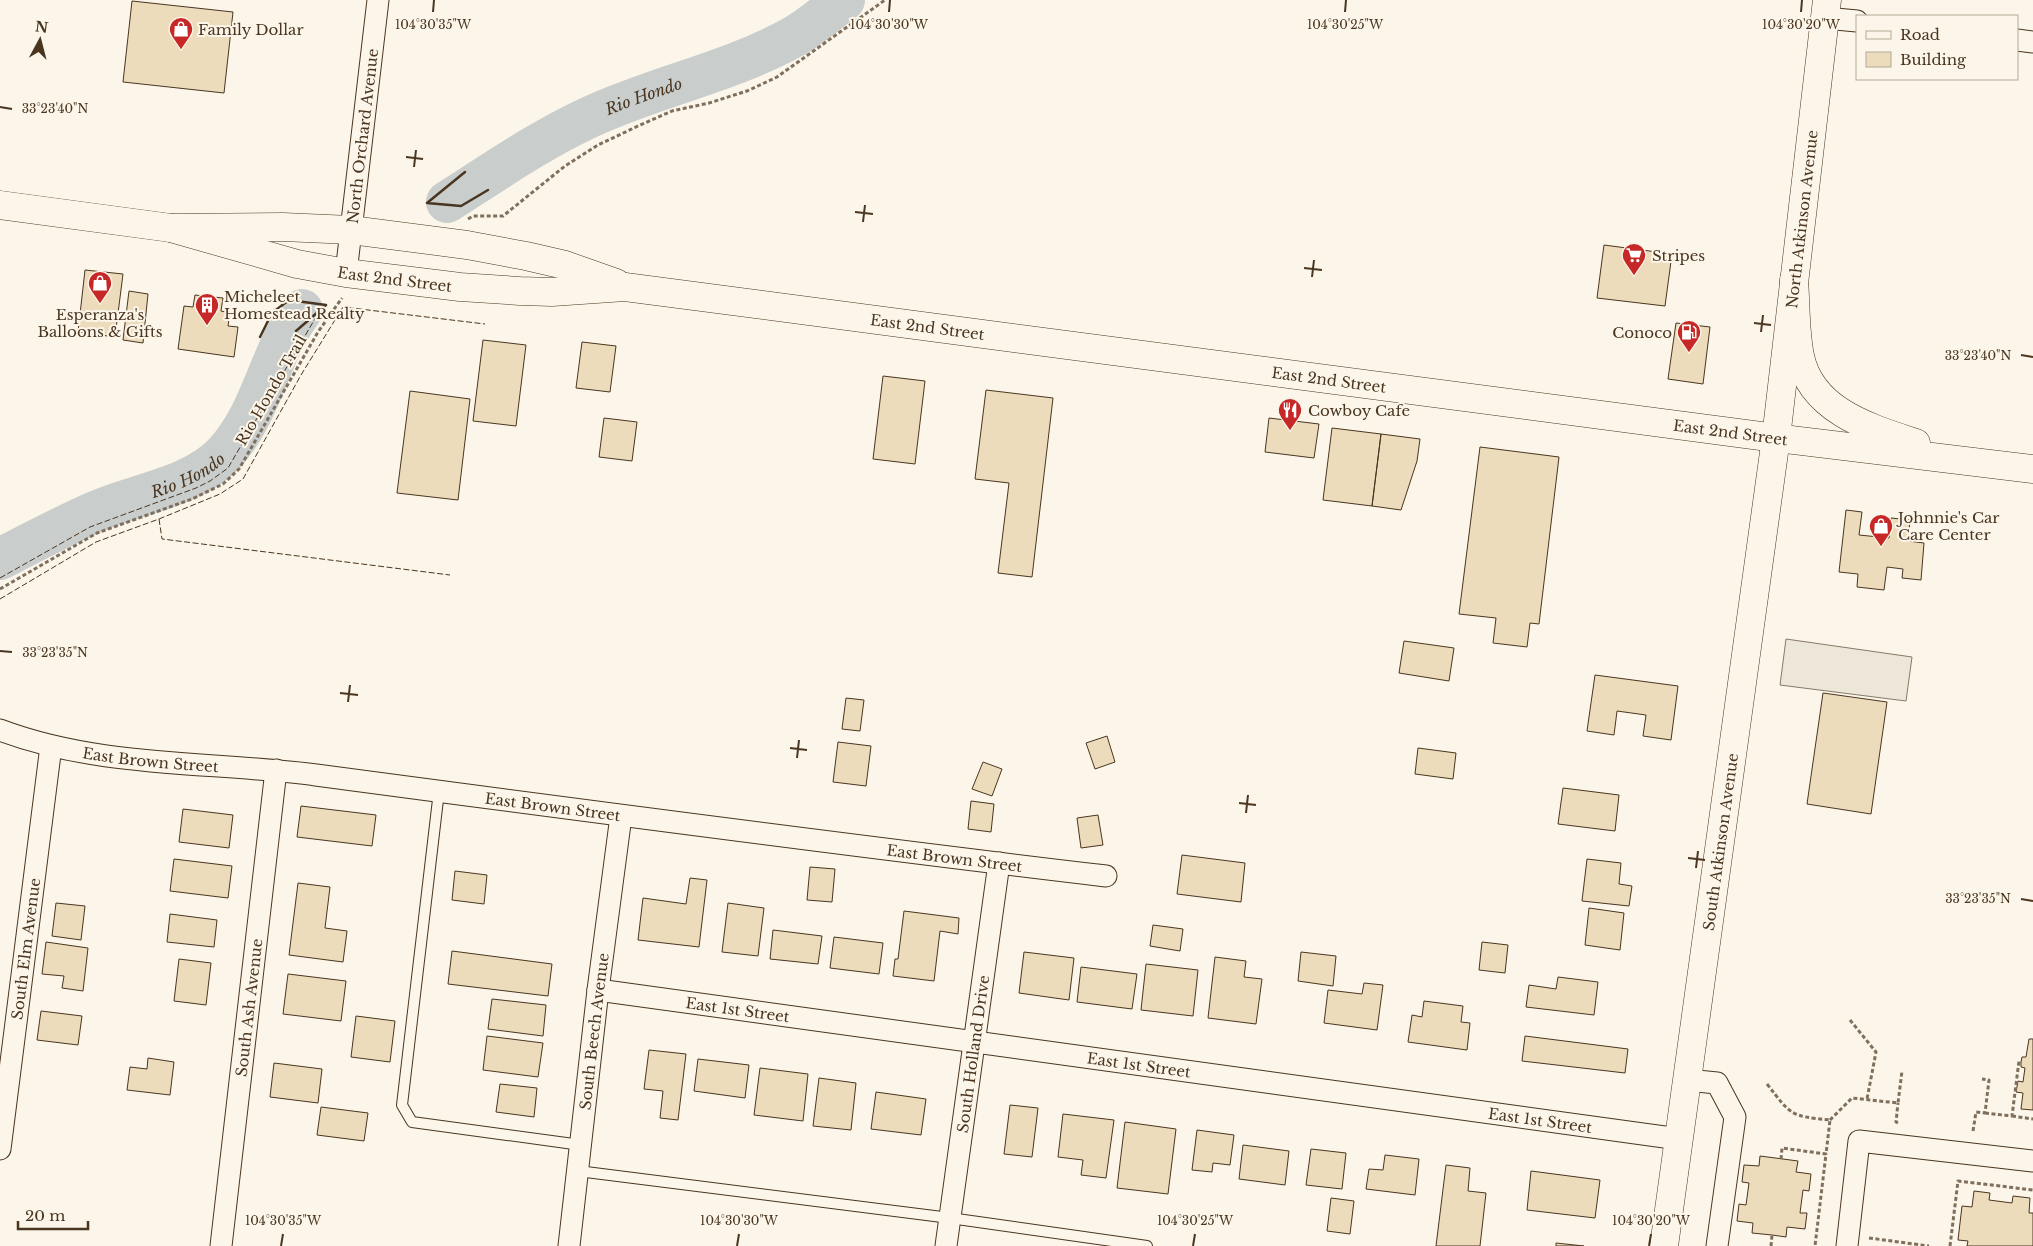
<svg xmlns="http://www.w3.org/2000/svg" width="2033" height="1246" viewBox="0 0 2033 1246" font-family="'Libre Baskerville',serif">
	<rect width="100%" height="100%" fill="#fbf6e9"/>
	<path fill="#ede7d9" stroke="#887966" d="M 1786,639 L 1912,657 L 1906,701 L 1780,685 Z"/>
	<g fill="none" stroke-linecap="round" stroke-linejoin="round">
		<g stroke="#c9cecd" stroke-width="42">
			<path id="s1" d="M 447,202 C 494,172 540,140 590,117 C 657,86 731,72 795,36 C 812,26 828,12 844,0"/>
			<path id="s2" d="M 0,559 C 31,543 63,526 95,512 C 136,494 194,487 225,453 C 255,420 265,377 284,339 C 289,329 296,319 302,310"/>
		</g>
	</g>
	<path fill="#ecdcbc" stroke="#4a3520" d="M 132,1 L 233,12 L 224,93 L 123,82 Z
		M 1604,245 L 1672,254 L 1665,306 L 1597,298 Z
		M 85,270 L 123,274 L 115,337 L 78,332 Z
		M 129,291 L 148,294 L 143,343 L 123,340 Z
		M 195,295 L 223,298 L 221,311 L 230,313 L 228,326 L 238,327 L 234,357 L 178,349 L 184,306 L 193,307 Z
		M 1676,323 L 1710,327 L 1703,384 L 1668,379 Z
		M 483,340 L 526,345 L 516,426 L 473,421 Z
		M 582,342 L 616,346 L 610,392 L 576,388 Z
		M 883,376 L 925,381 L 915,464 L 873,459 Z
		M 986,390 L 1053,398 L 1032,577 L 998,573 L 1009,483 L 975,479 Z
		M 410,391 L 470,399 L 458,500 L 397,493 Z
		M 604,418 L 637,422 L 632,461 L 599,457 Z
		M 1269,418 L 1319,424 L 1314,458 L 1265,452 Z
		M 1332,428 L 1381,434 L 1372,506 L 1323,500 Z
		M 1381,434 L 1420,439 L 1417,461 L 1401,510 L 1372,506 Z
		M 1480,447 L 1559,457 L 1539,624 L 1530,623 L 1527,647 L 1493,643 L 1496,618 L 1459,614 Z
		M 1846,510 L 1862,512 L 1859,535 L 1889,538 L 1891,518 L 1910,520 L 1908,541 L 1924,543 L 1921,580 L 1902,578 L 1903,569 L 1887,567 L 1884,590 L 1857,587 L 1858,574 L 1839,572 Z
		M 1404,641 L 1454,648 L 1449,681 L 1399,673 Z
		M 1595,675 L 1678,686 L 1671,740 L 1643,736 L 1646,715 L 1617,711 L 1614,735 L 1587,731 Z
		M 1823,693 L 1887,702 L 1871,814 L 1807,804 Z
		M 846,698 L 864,700 L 860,731 L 842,729 Z
		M 1107,736 L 1115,762 L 1095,769 L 1086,743 Z
		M 838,742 L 871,746 L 866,786 L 833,782 Z
		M 1418,748 L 1456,753 L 1453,779 L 1415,774 Z
		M 983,762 L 1002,769 L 992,796 L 972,789 Z
		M 1563,788 L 1619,795 L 1615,831 L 1558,824 Z
		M 971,801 L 994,804 L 991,832 L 968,829 Z
		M 301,806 L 376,815 L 372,846 L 297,837 Z
		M 183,809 L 233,815 L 229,848 L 179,842 Z
		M 1098,815 L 1103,845 L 1081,848 L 1077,818 Z
		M 1182,855 L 1245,863 L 1241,902 L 1177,894 Z
		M 174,859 L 232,866 L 228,898 L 170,891 Z
		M 1587,859 L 1621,863 L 1619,884 L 1632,886 L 1629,906 L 1582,901 Z
		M 810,867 L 835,869 L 832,902 L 807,900 Z
		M 455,871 L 487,875 L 484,904 L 452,900 Z
		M 690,878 L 707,880 L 699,947 L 638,940 L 643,898 L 686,904 Z
		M 298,883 L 330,887 L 325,928 L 347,931 L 343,962 L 289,955 Z
		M 56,903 L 85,906 L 81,940 L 52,936 Z
		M 728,903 L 764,908 L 758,956 L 722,952 Z
		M 1589,908 L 1624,913 L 1620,950 L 1585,945 Z
		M 904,911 L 959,918 L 958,934 L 940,931 L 934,981 L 893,976 L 895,959 L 898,959 Z
		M 170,914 L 217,920 L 214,947 L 167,942 Z
		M 1153,925 L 1183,929 L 1180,951 L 1150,946 Z
		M 773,930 L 822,936 L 818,964 L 770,959 Z
		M 834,937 L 883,943 L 879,974 L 830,968 Z
		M 46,942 L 88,948 L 83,991 L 62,988 L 64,976 L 42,974 Z
		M 1482,942 L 1508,945 L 1505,973 L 1479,970 Z
		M 452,951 L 552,964 L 548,996 L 448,984 Z
		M 1024,952 L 1074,958 L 1069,1000 L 1019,993 Z
		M 1301,952 L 1336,956 L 1333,986 L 1298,981 Z
		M 1215,957 L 1246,961 L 1244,977 L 1262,979 L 1256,1024 L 1208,1018 Z
		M 179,959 L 211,963 L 206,1005 L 174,1001 Z
		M 1146,964 L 1198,970 L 1193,1016 L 1141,1010 Z
		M 1081,967 L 1137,974 L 1132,1009 L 1077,1002 Z
		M 288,974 L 346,981 L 341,1021 L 283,1014 Z
		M 1558,977 L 1598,982 L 1594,1015 L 1526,1007 L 1529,985 L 1556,989 Z
		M 1364,983 L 1383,985 L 1377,1030 L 1324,1023 L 1328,990 L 1362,994 Z
		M 492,999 L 546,1005 L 543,1036 L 488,1029 Z
		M 1424,1001 L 1463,1006 L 1461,1022 L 1470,1023 L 1467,1050 L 1408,1042 L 1412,1015 L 1422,1017 Z
		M 41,1011 L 82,1016 L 78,1045 L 37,1040 Z
		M 356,1016 L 395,1021 L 390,1062 L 351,1057 Z
		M 487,1036 L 543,1043 L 538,1077 L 483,1070 Z
		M 1525,1036 L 1628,1049 L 1625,1073 L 1522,1061 Z
		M 2029,1039 L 2033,1039 L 2033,1110 L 2021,1109 L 2023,1093 L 2016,1092 L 2018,1081 L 2023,1082 L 2025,1068 L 2021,1067 L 2021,1062 L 2022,1057 L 2026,1057 Z
		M 649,1050 L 686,1054 L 678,1120 L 660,1118 L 663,1091 L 644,1089 Z
		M 148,1058 L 174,1062 L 170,1095 L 127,1090 L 130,1067 L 147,1069 Z
		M 698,1059 L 749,1065 L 745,1098 L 694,1091 Z
		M 274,1063 L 322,1069 L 318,1103 L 270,1097 Z
		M 760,1068 L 808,1074 L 803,1121 L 754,1115 Z
		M 819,1078 L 856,1083 L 851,1130 L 813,1126 Z
		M 500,1084 L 537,1088 L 534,1117 L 496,1112 Z
		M 876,1092 L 926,1099 L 921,1135 L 871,1129 Z
		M 1010,1105 L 1038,1108 L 1032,1157 L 1004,1154 Z
		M 321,1107 L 368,1113 L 364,1141 L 317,1135 Z
		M 1063,1114 L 1114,1120 L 1106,1178 L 1081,1175 L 1083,1160 L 1058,1157 Z
		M 1125,1122 L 1176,1129 L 1168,1194 L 1117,1188 Z
		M 1197,1130 L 1234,1135 L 1230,1165 L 1213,1163 L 1212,1172 L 1192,1170 Z
		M 1243,1145 L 1289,1151 L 1285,1185 L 1239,1179 Z
		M 1311,1149 L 1346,1153 L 1342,1189 L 1306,1185 Z
		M 1385,1155 L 1419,1159 L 1415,1195 L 1366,1189 L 1369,1169 L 1383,1170 Z
		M 1760,1156 L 1798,1161 L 1796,1172 L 1811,1174 L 1809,1191 L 1803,1190 L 1800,1213 L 1807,1213 L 1805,1229 L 1787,1227 L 1786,1237 L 1772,1235 L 1752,1233 L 1753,1223 L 1737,1221 L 1739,1204 L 1746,1205 L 1749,1183 L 1742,1182 L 1744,1165 L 1759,1166 Z
		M 1446,1165 L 1470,1168 L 1468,1191 L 1486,1193 L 1480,1246 L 1436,1246 Z
		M 1531,1171 L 1600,1180 L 1595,1218 L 1527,1210 Z
		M 1974,1191 L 1990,1193 L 1989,1200 L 2012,1203 L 2013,1196 L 2030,1198 L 2029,1213 L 2033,1213 L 2033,1246 L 1967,1246 L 1968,1241 L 1958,1240 L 1962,1206 L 1972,1207 Z
		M 1331,1198 L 1354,1201 L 1350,1234 L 1327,1231 Z
		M 1556,1243 L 1584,1246 L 1556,1246 Z"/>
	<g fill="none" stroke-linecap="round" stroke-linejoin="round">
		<g stroke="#4a3520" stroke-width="12">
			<path id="service" d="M 439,791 L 402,1105 L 412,1122 L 581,1145
				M 578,1171 L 950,1218 L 1147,1246"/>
		</g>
		<g stroke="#4a3520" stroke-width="23">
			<g id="minor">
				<path d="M 1825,18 L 1857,21"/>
				<path d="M 2017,40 L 2033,42"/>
				<path id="s3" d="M 346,273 L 378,0"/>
				<path id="s4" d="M 0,730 C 101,768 211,761 316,775 C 579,810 842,845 1106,876"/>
				<path id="s5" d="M 598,990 L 1679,1139"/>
				<path d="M 1687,1080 L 1717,1083 L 1735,1117 L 1717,1246"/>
				<path id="s6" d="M 0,1149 L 51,746"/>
				<path id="s7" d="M 221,1246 L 276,770"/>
				<path id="s8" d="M 569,1246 L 598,990 L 621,816"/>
				<path id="s9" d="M 946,1246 L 999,863"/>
				<path d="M 1847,1246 L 1859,1141 L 2033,1161"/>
			</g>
		</g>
		<g stroke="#4a3520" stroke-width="29">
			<g id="secondary">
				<path id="s10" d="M 1664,1246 L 1776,438 L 1827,0"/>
			</g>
		</g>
		<g stroke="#4a3520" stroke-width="29">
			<g id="primary">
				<path d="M 0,205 L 171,228 L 283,227 L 351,230 L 467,245 L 526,256 L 565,265 L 616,283"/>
				<path id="s11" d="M 171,228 L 297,264 L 346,273 L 460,287 L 520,291 L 552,292 L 625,287 L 1776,438 L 2033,469"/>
				<path d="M 1794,280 C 1796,305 1795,332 1800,356 C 1811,411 1870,428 1916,443"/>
			</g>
		</g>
		<path stroke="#7f6f5c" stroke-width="3" stroke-dasharray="4 2.5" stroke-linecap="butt" d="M 468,219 L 473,216 L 503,216 L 565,166 L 598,145 L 638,126 L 672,111 L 709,103 L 747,91 L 777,77 L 885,0
			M 0,589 L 97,533 L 192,499 L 223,484 L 239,469 L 318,332 L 342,298
			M 1850,1020 L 1876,1052 L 1867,1099
			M 1767,1084 C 1792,1116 1790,1116 1830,1120 L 1826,1154
			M 1985,1113 L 2012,1116 L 2019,1061 L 2021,1062
			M 2012,1116 L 2033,1119
			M 1830,1120 L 1852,1098 L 1898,1103 L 1902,1071
			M 1898,1123 L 1896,1122 L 1898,1103
			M 1973,1131 L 1976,1112 L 1985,1113 L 1989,1080 L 1982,1079
			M 1781,1159 L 1782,1148 L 1826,1154 L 1815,1246
			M 1869,1238 L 1929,1246
			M 1771,1246 L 1772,1235
			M 1950,1246 L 1958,1181 L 2033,1190"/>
		<use href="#service" stroke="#fbf6e9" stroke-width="10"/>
		<use href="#minor" stroke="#fbf6e9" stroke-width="21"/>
		<use href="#secondary" stroke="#fbf6e9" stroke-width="28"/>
		<use href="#primary" stroke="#fbf6e9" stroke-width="28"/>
		<path stroke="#4a3520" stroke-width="1" stroke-dasharray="6 2.5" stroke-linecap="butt" d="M 159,519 L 162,539 L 450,575
			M 0,578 L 90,527 L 196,488 L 210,481 L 228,468 L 316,317 L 326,305
			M 0,599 L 96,542 L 159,519 L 220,494 L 243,479 L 301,375 L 343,307 L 485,324"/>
		<path stroke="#4a3520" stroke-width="2.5" d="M 465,172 L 427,203 L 461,206 L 488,190
			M 260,337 L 272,313 L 289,300 L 326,305 L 296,331"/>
	</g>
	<path fill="none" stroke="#4a3520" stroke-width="2" d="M 433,12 L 434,0M 889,12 L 890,0M 1345,12 L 1346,0M 1801,12 L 1802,0M 0,107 L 12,109M 406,157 L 423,159M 414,167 L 416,150M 855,212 L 873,214M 863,222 L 865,205M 1304,268 L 1322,270M 1312,277 L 1314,260M 1754,323 L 1771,325M 1761,332 L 1763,315M 2021,355 L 2033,357M 0,651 L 12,652M 340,693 L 358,695M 348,702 L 350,685M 790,748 L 807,750M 797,758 L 799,740M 1239,803 L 1256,805M 1246,813 L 1248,795M 1688,858 L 1705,860M 1696,868 L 1698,851M 2021,899 L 2033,901M 281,1246 L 283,1234M 737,1246 L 739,1234M 1193,1246 L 1195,1234M 1649,1246 L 1651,1234"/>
	<defs>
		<g id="shop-pin" transform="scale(1.25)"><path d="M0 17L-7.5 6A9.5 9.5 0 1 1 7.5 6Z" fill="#c62828" stroke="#fbf6e9"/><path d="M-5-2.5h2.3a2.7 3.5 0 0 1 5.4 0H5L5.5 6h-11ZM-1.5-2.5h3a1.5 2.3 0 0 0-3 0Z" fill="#fff"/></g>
		<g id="supermarket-pin" transform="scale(1.25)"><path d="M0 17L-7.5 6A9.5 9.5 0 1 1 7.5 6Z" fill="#c62828" stroke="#fbf6e9"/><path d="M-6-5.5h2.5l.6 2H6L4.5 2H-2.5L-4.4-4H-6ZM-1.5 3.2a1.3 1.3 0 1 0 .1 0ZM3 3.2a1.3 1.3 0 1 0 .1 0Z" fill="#fff"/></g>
		<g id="building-pin" transform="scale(1.25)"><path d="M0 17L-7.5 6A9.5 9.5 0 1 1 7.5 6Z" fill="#c62828" stroke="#fbf6e9"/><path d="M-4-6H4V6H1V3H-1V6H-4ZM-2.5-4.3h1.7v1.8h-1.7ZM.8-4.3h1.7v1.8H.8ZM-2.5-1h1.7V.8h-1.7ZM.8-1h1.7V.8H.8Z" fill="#fff"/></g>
		<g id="fuel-pin" transform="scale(1.25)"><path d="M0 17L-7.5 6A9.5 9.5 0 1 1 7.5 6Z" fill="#c62828" stroke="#fbf6e9"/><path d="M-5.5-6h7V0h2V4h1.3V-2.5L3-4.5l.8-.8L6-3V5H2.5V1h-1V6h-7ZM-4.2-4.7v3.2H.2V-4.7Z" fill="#fff"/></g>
		<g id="restaurant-pin" transform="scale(1.25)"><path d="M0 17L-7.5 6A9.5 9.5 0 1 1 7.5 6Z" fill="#c62828" stroke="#fbf6e9"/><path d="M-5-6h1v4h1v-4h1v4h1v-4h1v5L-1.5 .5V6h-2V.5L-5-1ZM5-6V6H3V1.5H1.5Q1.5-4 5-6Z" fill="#fff"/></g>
	</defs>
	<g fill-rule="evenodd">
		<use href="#shop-pin" x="181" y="29"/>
		<use href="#supermarket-pin" x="1634" y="255"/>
		<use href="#shop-pin" x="100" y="283"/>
		<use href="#building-pin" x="207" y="305"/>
		<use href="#fuel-pin" x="1689" y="332"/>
		<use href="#restaurant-pin" x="1290" y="410"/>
		<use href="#shop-pin" x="1881" y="526"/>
	</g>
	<g text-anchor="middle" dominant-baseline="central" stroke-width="4" stroke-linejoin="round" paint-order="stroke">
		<g font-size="15" fill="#4a3520" stroke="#fbf6e9" text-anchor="start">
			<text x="198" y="29">Family Dollar</text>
			<text x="1652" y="255">Stripes</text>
			<text x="224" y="296">Micheleet<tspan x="224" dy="17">Homestead Realty</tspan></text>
			<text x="100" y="314" text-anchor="middle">Esperanza's<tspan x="100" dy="17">Balloons &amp; Gifts</tspan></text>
			<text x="1672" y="332" text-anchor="end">Conoco</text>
			<text x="1308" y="410">Cowboy Cafe</text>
			<text x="1898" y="517">Johnnie's Car<tspan x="1898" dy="17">Care Center</tspan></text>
		</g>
		<g font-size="15" fill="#4a3520" stroke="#fbf6e9">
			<text stroke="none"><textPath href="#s3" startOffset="138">North Orchard Avenue</textPath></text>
			<text stroke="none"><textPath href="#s10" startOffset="1036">North Atkinson Avenue</textPath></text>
			<text stroke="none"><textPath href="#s11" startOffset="230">East 2nd Street</textPath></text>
			<text stroke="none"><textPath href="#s11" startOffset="766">East 2nd Street</textPath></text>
			<text stroke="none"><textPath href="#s11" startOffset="1171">East 2nd Street</textPath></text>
			<text transform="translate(271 390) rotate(-60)">Rio Hondo Trail</text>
			<text stroke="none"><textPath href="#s11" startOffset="1576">East 2nd Street</textPath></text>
			<text stroke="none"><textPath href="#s4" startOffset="154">East Brown Street</textPath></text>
			<text stroke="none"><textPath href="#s4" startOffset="559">East Brown Street</textPath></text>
			<text stroke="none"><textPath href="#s10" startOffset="408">South Atkinson Avenue</textPath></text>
			<text stroke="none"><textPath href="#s4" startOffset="964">East Brown Street</textPath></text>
			<text stroke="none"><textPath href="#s6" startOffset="202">South Elm Avenue</textPath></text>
			<text stroke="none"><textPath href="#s7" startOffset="240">South Ash Avenue</textPath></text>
			<text stroke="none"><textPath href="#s5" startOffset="141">East 1st Street</textPath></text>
			<text stroke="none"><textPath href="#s8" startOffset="216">South Beech Avenue</textPath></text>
			<text stroke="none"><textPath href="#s9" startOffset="194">South Holland Drive</textPath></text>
			<text stroke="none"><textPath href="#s5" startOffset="546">East 1st Street</textPath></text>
			<text stroke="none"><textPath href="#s5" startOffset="951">East 1st Street</textPath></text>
		</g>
		<g font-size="16" font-style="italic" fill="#4a3520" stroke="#fbf6e9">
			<text stroke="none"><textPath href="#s1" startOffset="224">Rio Hondo</textPath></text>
			<text stroke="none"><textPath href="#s2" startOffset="206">Rio Hondo</textPath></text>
		</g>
	</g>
	<g font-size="12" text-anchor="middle" fill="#4a3520" stroke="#fbf6e9" stroke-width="4" stroke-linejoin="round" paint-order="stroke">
		<text x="433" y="29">104°30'35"W</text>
		<text x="889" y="29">104°30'30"W</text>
		<text x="1345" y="29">104°30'25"W</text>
		<text x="1801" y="29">104°30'20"W</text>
		<text x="55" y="113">33°23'40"N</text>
		<text x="1978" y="360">33°23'40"N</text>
		<text x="55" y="657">33°23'35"N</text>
		<text x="1978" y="903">33°23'35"N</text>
		<text x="283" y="1225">104°30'35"W</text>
		<text x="739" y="1225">104°30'30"W</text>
		<text x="1195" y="1225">104°30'25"W</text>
		<text x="1651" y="1225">104°30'20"W</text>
	</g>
	<rect x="1856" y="15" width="162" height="65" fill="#fbf6e9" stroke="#b4a999"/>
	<rect x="1866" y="31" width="25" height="8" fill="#fbf6e9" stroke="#b4a999"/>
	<text x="1900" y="40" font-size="15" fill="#4a3520">Road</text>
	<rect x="1866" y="52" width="25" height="15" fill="#ecdcbc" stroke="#b4a999"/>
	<text x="1900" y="65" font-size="15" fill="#4a3520">Building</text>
	<g transform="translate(40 40) rotate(7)" stroke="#fbf6e9" stroke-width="4" paint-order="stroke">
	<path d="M0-4L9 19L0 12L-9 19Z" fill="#4a3520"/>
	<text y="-8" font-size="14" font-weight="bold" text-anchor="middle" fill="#4a3520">N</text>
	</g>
	<path d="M18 1221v8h70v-8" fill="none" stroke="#4a3520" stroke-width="2.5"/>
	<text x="25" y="1221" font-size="15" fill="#4a3520" stroke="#fbf6e9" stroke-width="4" paint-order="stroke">20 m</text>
</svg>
